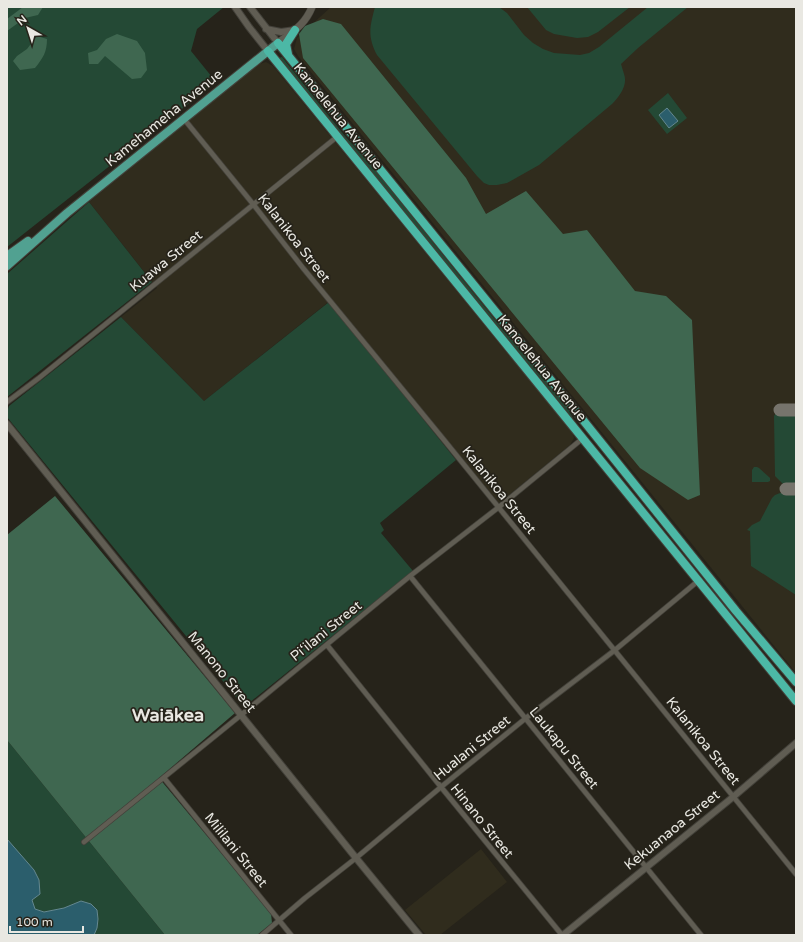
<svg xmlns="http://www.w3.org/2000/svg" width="803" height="942" viewBox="0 0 803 942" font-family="'Varela Round',sans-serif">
	<rect width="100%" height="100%" fill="#26231a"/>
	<path fill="#302c1d" d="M 331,7 L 796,7 L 796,673 L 298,56 L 294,49 L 297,38 Z
		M 266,62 L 273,66 L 573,434 L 574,438 L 570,445 L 499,503 L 331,300 L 204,401 L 121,317 L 157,288 L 89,202 L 259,64 Z
		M 481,849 L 507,882 L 440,935 L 426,935 L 405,910 Z"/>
	<path fill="#244935" d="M 7,7 L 224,7 L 197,29 L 191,51 L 216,82 L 7,247 Z
		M 375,7 L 499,7 L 507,13 L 524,35 L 533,43 L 543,49 L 554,53 L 580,55 L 589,53 L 599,47 L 648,7 L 688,7 L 638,48 L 621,64 C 622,67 623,71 624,74 C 628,85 620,96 612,104 L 539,165 L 507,183 L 497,185 L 489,185 L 484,183 L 477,176 L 377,55 C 367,36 370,26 375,7 Z
		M 527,7 L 630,7 L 598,32 L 588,37 L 577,38 L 554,34 L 546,30 Z
		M 282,57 L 345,136 L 371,165 L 504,331 L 547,382 L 567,407 L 574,420 L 300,84 L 279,58 Z
		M 668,93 L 687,118 L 667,134 L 648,110 Z
		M 89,202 L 152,282 L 7,397 L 7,274 Z
		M 329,302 L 456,460 L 380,523 L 384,530 L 381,533 L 413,571 L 244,707 L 7,417 L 7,412 L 9,406 L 121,317 L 204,401 Z
		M 776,413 L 796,415 L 796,486 L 783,484 L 775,476 L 774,416 Z
		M 754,467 L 757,467 L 759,468 L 769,477 L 770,478 L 770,481 L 768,482 L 752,482 L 752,470 Z
		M 784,492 L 796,493 L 796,595 L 751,566 L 750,531 L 747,530 L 752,525 L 760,521 L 772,498 L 775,495 L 780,493 Z
		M 7,740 L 165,935 L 7,935 Z"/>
	<path fill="#3f6750" d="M 23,7 L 43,7 L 38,15 L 25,18 L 7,31 L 7,19 Z
		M 323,19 L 341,24 L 466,178 L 486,214 L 526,191 L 563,234 L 587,230 L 635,291 L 666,296 L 692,320 L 700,495 L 688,500 L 640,468 L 303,58 L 299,34 L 305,26 Z
		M 117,34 L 137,41 L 145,53 L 147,70 L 141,78 L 132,79 L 105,56 L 98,64 L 89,64 L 88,53 L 97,50 L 106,39 Z
		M 37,36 L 47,39 C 47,52 43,58 35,68 L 20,70 L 13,61 L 17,56 L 27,49 Z
		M 55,496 L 235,713 L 159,778 L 271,913 L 272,923 L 257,935 L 165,935 L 7,740 L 7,535 Z"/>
	<path fill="#2b5e6c" stroke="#64878f" d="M 667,108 L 678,121 L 669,128 L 659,115 Z
		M 7,839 L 34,870 L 39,880 L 40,894 L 32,900 L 35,909 L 44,912 L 64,908 L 81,901 L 91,904 L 97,910 L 98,919 L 97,928 L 94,935 L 7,935 Z"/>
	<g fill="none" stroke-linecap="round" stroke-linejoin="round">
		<path stroke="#76746c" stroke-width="13" d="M 780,410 L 796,410
			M 786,489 L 796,489"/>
		<g stroke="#43413a" stroke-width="6">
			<path id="minor" d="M 184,119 L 253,204 L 303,268 L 444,440 L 796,874
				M 7,402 L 39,378 L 338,136
				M 410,576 L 701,935
				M 327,645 L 441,787 L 562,935
				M 164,778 L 291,935
				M 84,842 L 241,715 L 410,576 L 499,507 L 582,439
				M 262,935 L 305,898 L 356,858 L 441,787 L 526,718 L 615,650 L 698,581"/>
		</g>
		<g stroke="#43413a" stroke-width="8">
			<path id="tertiary" d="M 235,7 L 249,27 L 268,51
				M 250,7 L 278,43
				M 266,29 L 281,32 L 295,30
				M 7,424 L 356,858 L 419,935
				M 563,935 L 733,797 L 796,743"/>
		</g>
		<g stroke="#43413a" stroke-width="8">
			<path id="secondary" d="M 278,43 C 292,32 305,25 312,7"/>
		</g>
		<g stroke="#43413a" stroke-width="10">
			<path id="primary" d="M 7,256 L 28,241
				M 7,266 L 67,213 L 278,43"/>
		</g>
		<g stroke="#43413a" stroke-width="10">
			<path id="trunk" d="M 278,43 L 575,410 L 736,611 L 796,682
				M 268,51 L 796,701
				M 288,54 L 286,44 L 295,30"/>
		</g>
		<use href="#minor" stroke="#605d53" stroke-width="4.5"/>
		<use href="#tertiary" stroke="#605d53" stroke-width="6"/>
		<use href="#secondary" stroke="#605d53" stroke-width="7"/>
		<use href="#primary" stroke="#51a191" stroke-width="8"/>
		<use href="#trunk" stroke="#4cb8a6" stroke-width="8"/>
	</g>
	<g text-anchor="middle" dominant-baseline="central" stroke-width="3.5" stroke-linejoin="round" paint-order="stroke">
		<g font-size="14" fill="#e9e8e2" stroke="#26231a">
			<text transform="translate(338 116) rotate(51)">Kanoelehua Avenue</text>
			<text transform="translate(164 118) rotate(-39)">Kamehameha Avenue</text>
			<text transform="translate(294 238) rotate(52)">Kalanikoa Street</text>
			<text transform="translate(166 261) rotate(-39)">Kuawa Street</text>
			<text transform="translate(542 368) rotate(51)">Kanoelehua Avenue</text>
			<text transform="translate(499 490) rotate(51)">Kalanikoa Street</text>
			<text transform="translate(326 631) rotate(-39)">Pi‘ilani Street</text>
			<text transform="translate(222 672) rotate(51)">Manono Street</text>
			<text transform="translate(703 741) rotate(51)">Kalanikoa Street</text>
			<text transform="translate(472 748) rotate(-39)">Hualani Street</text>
			<text transform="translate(564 748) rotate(51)">Laukapu Street</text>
			<text transform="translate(482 821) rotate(51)">Hinano Street</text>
			<text transform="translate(672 830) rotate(-39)">Kekuanaoa Street</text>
			<text transform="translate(236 850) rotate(51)">Mililani Street</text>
		</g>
		<g font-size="18" font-weight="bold" fill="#e9e8e2" stroke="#26231a">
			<text x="168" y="715">Waiākea</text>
		</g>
	</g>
	<rect width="803" height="942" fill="none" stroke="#e9e8e2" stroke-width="16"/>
	<g transform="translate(28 28) rotate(321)" stroke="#26231a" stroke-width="3" paint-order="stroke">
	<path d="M0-3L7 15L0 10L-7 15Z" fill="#e9e8e2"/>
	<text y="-6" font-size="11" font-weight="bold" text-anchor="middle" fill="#e9e8e2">N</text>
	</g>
	<path d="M10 926v6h73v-6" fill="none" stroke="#e9e8e2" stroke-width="2"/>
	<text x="16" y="926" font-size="12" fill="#e9e8e2" stroke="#26231a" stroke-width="3" paint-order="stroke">100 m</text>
</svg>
